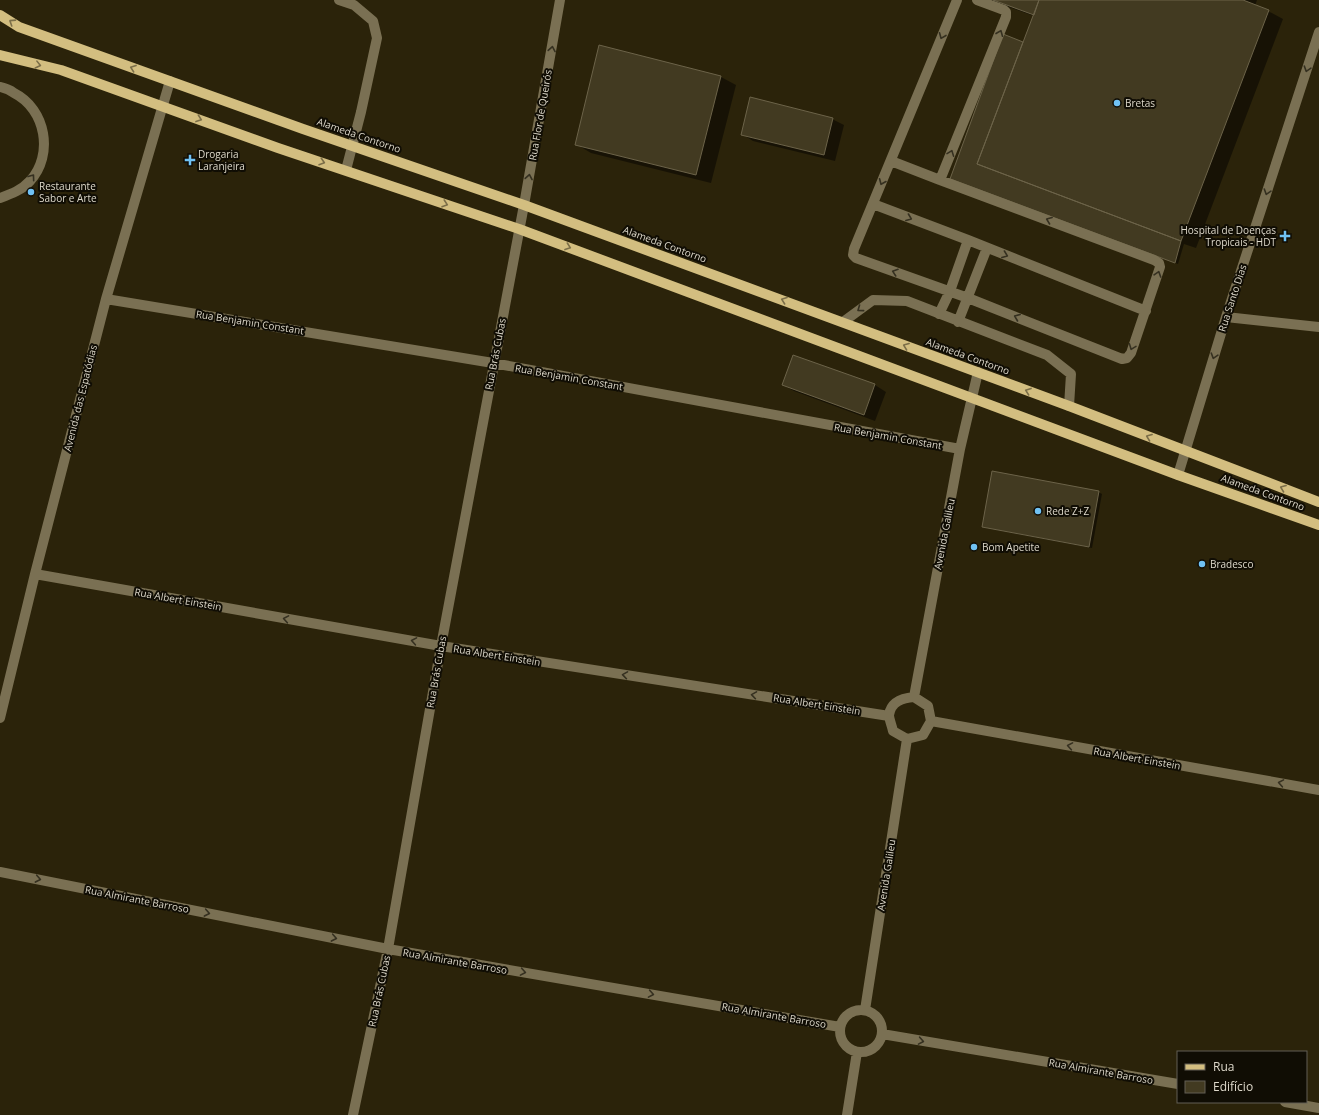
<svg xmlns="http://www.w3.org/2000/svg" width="1319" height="1115" viewBox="0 0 1319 1115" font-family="'Open Sans',sans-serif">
	<rect width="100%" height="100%" fill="#2b230a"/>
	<path fill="#0007" d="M 989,0 L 1257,0 L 1255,6 L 1268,11 L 1283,19 L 1196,248 L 1184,244 L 1178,264 L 954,180 L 1023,43 L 1024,43 L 1034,16 Z
		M 721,77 L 736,85 L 711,183 L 591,153 L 576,144 Z
		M 832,119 L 844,125 L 835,161 L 753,141 L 742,134 Z
		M 794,356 L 875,385 L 886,392 L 875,421 L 794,391 L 783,385 Z
		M 1098,492 L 1102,494 L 1092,548 L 986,528 L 983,527 Z"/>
	<path fill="#423a21" stroke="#6c6349" d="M 993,0 L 1039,0 L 1034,15 Z
		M 1039,0 L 1243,0 L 1269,10 L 1181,241 L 977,164 Z
		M 1003,34 L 1023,42 L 977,164 L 1181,241 L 1175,263 L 950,179 Z
		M 599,45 L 721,76 L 696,175 L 575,145 Z
		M 750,97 L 833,118 L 824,155 L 741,135 Z
		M 793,355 L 875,384 L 864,415 L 782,385 Z
		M 992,471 L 1099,491 L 1089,547 L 982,527 Z"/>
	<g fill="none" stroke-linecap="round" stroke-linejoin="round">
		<path stroke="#7a7053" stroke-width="10" d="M 339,0 L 354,5 L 373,21 L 377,38 L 361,112 L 346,170
			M 957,0 L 854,249 L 853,255 L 856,258 L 968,298 L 1122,359 L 1127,358 L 1131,353 L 1160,267 L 1159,263 L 1154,260 L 940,180 L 1006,17 L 1006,12 L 1004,10 L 977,0
			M 0,87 C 5,88 10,90 14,93 C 46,109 54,155 30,181 C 22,190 11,194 0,198
			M 891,161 L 940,180
			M 873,204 L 968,240 L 1146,311
			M 106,299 L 493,363 L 960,449
			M 939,314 L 950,291 L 968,240
			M 1226,317 L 1319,327
			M 843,322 L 873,300 L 907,301 L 1047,355 L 1071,374 L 1069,406
			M 958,322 L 987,248
			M 1178,475 L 1226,317 L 1319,32
			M 35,574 L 441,646 L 889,716
			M 914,697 L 960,449 L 978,372
			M 914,697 L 928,706 L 931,721 L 923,735 L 907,739 L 893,731 C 892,726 889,719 889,715 C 891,701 903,698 914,697 Z
			M 0,718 L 35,574 L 106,299 L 170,81
			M 931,721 L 1319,790
			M 0,872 L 388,949 L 840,1027
			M 865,1010 L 907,739
			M840 1031a21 21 0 1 1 42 0a21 21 0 1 1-42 0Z
			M 882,1034 L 1178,1084
			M 1285,1102 L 1319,1108
			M 353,1115 L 388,949 L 441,646 L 524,205 L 560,0
			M 847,1115 L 857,1052"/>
		<path stroke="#d3be80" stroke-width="10" d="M 0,15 L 19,27 L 303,129 L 524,205 L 1069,406 L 1319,502
			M 0,55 L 61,70 L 278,148 L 519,229 L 1178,475 L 1319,525"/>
	</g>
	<defs><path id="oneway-chevron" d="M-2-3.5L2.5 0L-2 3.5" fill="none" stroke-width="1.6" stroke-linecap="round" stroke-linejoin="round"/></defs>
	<g stroke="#7b6e48">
		<use href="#oneway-chevron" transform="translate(12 22) rotate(-147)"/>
		<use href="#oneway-chevron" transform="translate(38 65) rotate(14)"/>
		<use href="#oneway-chevron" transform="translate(133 68) rotate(-160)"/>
		<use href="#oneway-chevron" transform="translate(199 119) rotate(20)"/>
		<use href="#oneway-chevron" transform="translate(322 162) rotate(18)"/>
		<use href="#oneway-chevron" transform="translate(445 204) rotate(19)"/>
		<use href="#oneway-chevron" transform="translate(568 247) rotate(20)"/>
		<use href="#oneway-chevron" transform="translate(784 300) rotate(-160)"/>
		<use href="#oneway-chevron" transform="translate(906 346) rotate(-159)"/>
		<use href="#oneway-chevron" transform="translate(1028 391) rotate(-160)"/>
		<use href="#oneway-chevron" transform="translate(1149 437) rotate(-159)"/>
		<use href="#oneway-chevron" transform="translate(1283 488) rotate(-159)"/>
	</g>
	<g stroke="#353020">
		<use href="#oneway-chevron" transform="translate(1000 33) rotate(-68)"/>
		<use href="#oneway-chevron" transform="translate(942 36) rotate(112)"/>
		<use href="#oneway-chevron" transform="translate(552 49) rotate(-80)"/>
		<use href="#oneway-chevron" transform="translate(1307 69) rotate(108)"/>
		<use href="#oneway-chevron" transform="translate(951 153) rotate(-69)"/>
		<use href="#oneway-chevron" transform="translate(32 177) rotate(-54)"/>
		<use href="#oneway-chevron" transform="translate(529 177) rotate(-80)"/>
		<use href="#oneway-chevron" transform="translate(882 182) rotate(113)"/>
		<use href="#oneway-chevron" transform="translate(1267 192) rotate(108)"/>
		<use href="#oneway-chevron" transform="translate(909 218) rotate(21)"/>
		<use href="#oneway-chevron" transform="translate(1049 220) rotate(-159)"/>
		<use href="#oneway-chevron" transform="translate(1005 255) rotate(21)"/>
		<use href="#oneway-chevron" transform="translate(895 272) rotate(-161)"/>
		<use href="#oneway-chevron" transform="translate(1158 274) rotate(-72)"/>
		<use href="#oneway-chevron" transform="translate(860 309) rotate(144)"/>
		<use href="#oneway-chevron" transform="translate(1017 317) rotate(-158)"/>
		<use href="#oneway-chevron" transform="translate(1132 347) rotate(111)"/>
		<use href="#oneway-chevron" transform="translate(1214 356) rotate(107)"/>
		<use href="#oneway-chevron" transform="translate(286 619) rotate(-170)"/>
		<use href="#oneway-chevron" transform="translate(414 641) rotate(-170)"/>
		<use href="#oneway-chevron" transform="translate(625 675) rotate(-171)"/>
		<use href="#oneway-chevron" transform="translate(754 695) rotate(-171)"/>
		<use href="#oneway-chevron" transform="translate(1070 746) rotate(-170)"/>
		<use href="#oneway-chevron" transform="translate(1281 783) rotate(-170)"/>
		<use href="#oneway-chevron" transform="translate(38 879) rotate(11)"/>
		<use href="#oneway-chevron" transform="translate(207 913) rotate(11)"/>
		<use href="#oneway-chevron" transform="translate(334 938) rotate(11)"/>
		<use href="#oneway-chevron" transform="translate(523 972) rotate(10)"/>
		<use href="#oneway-chevron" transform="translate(651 994) rotate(10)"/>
		<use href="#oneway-chevron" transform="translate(921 1041) rotate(10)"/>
	</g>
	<g fill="#70c2f4" stroke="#100d04" stroke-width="1.5">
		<circle cx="1117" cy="103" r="4"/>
		<path d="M188 154h4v4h4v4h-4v4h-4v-4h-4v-4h4z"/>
		<circle cx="31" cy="192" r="4"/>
		<path d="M1283 230h4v4h4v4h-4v4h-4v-4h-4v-4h4z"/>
		<circle cx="1038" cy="511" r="4"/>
		<circle cx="974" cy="547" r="4"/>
		<circle cx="1202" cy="564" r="4"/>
	</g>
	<g text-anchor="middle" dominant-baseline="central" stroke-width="4" stroke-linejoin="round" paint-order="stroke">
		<g font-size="10" fill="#ded9cb" stroke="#100d04" text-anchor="start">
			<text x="1125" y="103">Bretas</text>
			<text x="198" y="154">Drogaria<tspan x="198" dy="12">Laranjeira</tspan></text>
			<text x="39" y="186">Restaurante<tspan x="39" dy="12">Sabor e Arte</tspan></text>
			<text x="1276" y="230" text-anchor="end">Hospital de Doenças<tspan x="1276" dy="12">Tropicais - HDT</tspan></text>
			<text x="1046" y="511">Rede Z+Z</text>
			<text x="982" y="547">Bom Apetite</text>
			<text x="1210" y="564">Bradesco</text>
		</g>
		<g font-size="10" fill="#ded9cb" stroke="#100d04">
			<text transform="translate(540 115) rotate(-80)">Rua Flor de Queirós</text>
			<text transform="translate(359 135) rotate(19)">Alameda Contorno</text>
			<text transform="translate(665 244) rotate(20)">Alameda Contorno</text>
			<text transform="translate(1232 298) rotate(-72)">Rua Santo Dias</text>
			<text transform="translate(250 322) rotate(9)">Rua Benjamin Constant</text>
			<text transform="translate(495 354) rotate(-79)">Rua Brás Cubas</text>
			<text transform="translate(968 356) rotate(20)">Alameda Contorno</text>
			<text transform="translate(569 377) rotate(10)">Rua Benjamin Constant</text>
			<text transform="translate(80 398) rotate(-76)">Avenida das Espatódias</text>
			<text transform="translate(888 436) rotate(10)">Rua Benjamin Constant</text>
			<text transform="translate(1263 492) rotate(20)">Alameda Contorno</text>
			<text transform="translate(944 534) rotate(-79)">Avenida Galileu</text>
			<text transform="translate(178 599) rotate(10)">Rua Albert Einstein</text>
			<text transform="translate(497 655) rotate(9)">Rua Albert Einstein</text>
			<text transform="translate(436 672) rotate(-80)">Rua Brás Cubas</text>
			<text transform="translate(817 704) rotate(9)">Rua Albert Einstein</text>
			<text transform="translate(1137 758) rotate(10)">Rua Albert Einstein</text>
			<text transform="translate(886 875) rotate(-81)">Avenida Galileu</text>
			<text transform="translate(137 899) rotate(11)">Rua Almirante Barroso</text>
			<text transform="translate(455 961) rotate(10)">Rua Almirante Barroso</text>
			<text transform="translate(379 991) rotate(-78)">Rua Brás Cubas</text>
			<text transform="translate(774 1015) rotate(10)">Rua Almirante Barroso</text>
			<text transform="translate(1101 1071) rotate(10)">Rua Almirante Barroso</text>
		</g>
	</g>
	<rect x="1177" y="1051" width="130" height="52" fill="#100d04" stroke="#625f54"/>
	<rect x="1185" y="1064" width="20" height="6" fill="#d3be80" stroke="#625f54"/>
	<text x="1213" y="1071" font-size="12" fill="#ded9cb">Rua</text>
	<rect x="1185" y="1081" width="20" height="12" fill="#423a21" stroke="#625f54"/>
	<text x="1213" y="1091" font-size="12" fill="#ded9cb">Edifício</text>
</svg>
